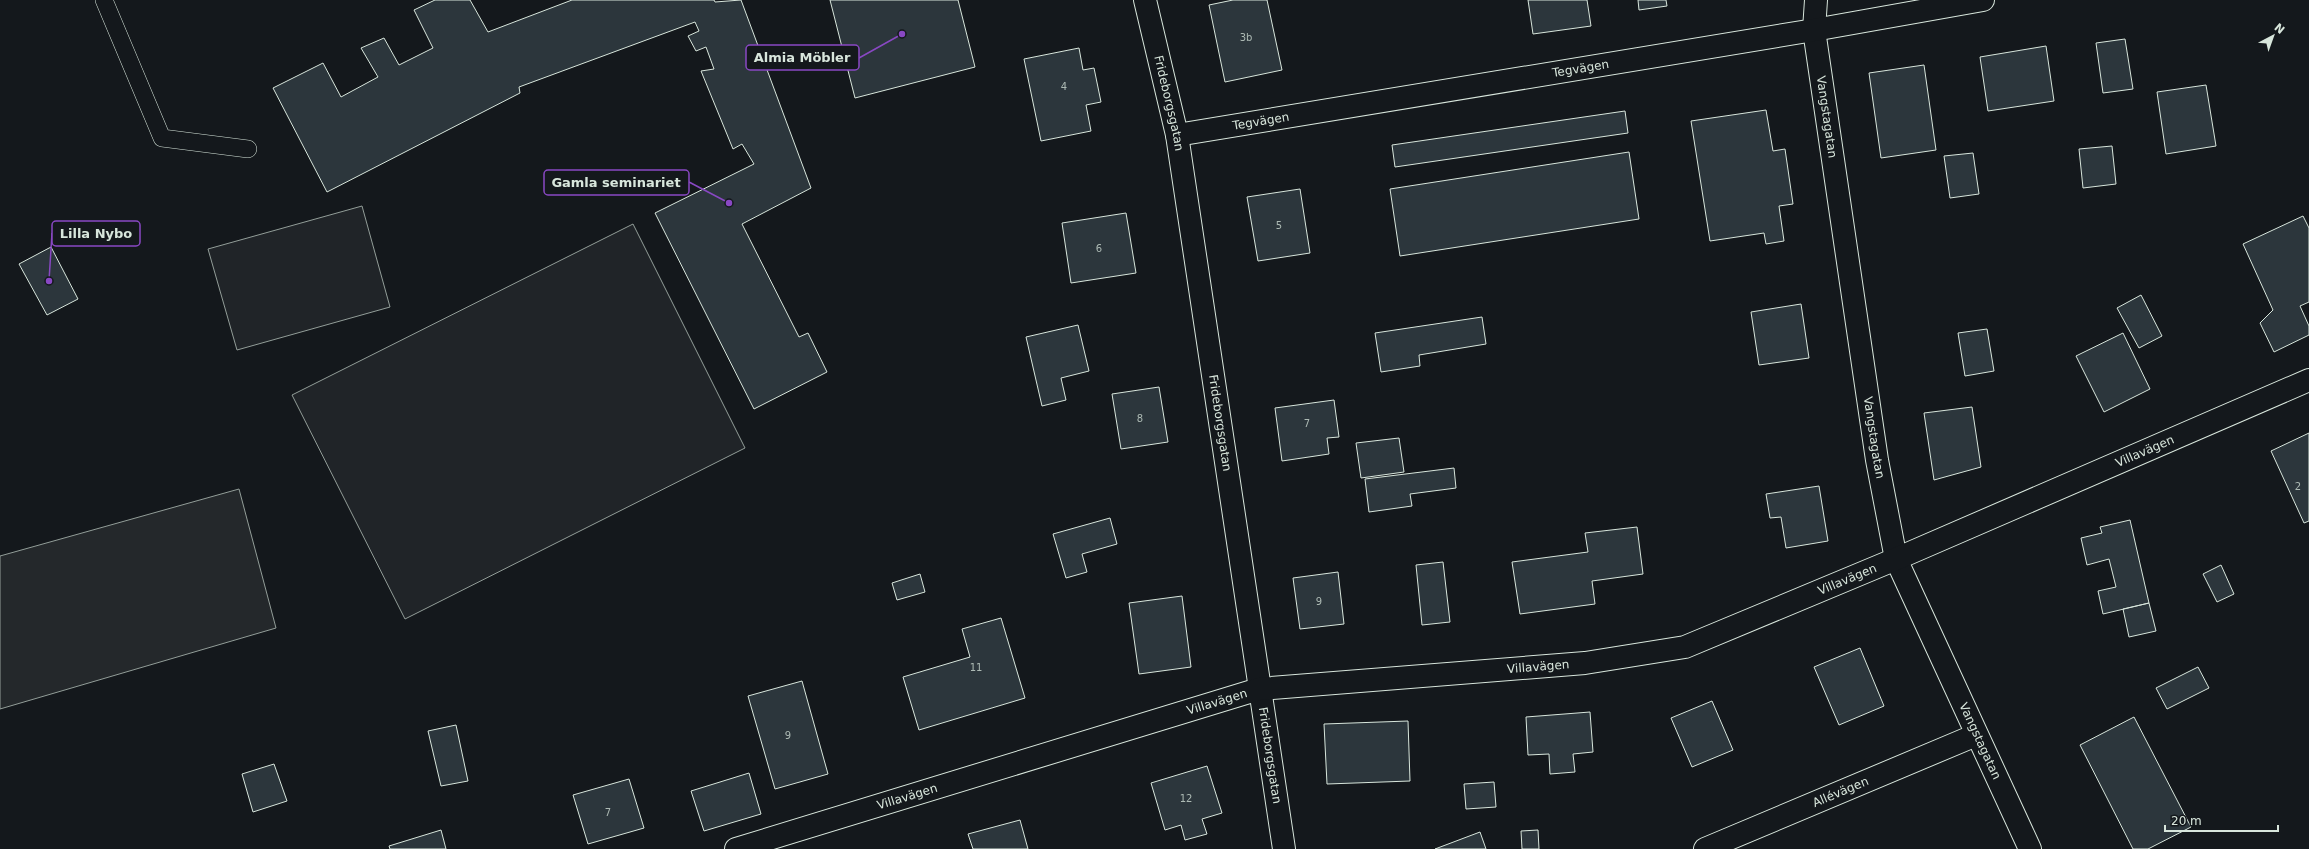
<svg xmlns="http://www.w3.org/2000/svg" width="2309" height="849" viewBox="0 0 2309 849" font-family="'DejaVu Sans',sans-serif">
	<rect width="100%" height="100%" fill="#14181c"/>
	<path fill="#202428" stroke="#939e99" d="M 362,206 L 390,307 L 237,350 L 208,249 Z
		M 633,224 L 745,448 L 405,619 L 292,395 Z"/>
	<path fill="#24282b" stroke="#939e99" d="M 239,489 L 276,628 L 0,709 L 0,556 Z"/>
	<path fill="#2c363c" stroke="#d8e6dc" d="M 435,0 L 470,0 L 488,32 L 572,0 L 714,0 L 715,2 L 741,0 L 811,188 L 742,224 L 799,337 L 808,333 L 827,372 L 754,409 L 655,213 L 754,164 L 742,144 L 733,149 L 701,71 L 714,69 L 706,47 L 696,51 L 688,36 L 699,31 L 695,22 L 519,87 L 520,93 L 327,192 L 273,88 L 323,63 L 341,97 L 378,77 L 361,48 L 384,38 L 399,65 L 433,48 L 414,10 Z
		M 830,0 L 958,0 L 975,67 L 855,98 Z
		M 1233,0 L 1267,0 L 1282,70 L 1225,82 L 1209,5 Z
		M 1528,0 L 1587,0 L 1591,26 L 1533,34 Z
		M 1638,0 L 1666,0 L 1667,6 L 1639,10 Z
		M 2125,39 L 2133,89 L 2103,93 L 2096,43 Z
		M 2046,46 L 2054,101 L 1988,111 L 1980,57 Z
		M 1079,48 L 1083,70 L 1094,68 L 1101,102 L 1086,105 L 1091,131 L 1041,141 L 1024,59 Z
		M 1924,65 L 1936,150 L 1881,158 L 1869,73 Z
		M 2206,85 L 2216,146 L 2166,154 L 2157,92 Z
		M 1766,110 L 1773,151 L 1785,149 L 1793,204 L 1779,206 L 1784,241 L 1766,244 L 1764,233 L 1710,241 L 1691,121 Z
		M 1625,111 L 1628,133 L 1395,167 L 1392,145 Z
		M 2112,146 L 2116,184 L 2083,188 L 2079,149 Z
		M 1629,152 L 1639,219 L 1400,256 L 1390,189 Z
		M 1973,153 L 1979,194 L 1950,198 L 1944,156 Z
		M 1300,189 L 1310,253 L 1258,261 L 1247,197 Z
		M 1126,213 L 1136,273 L 1071,283 L 1062,223 Z
		M 2303,216 L 2309,228 L 2309,302 L 2300,306 L 2309,326 L 2309,335 L 2274,352 L 2260,323 L 2273,310 L 2243,244 Z
		M 51,247 L 78,299 L 47,315 L 19,264 Z
		M 2141,295 L 2162,336 L 2139,348 L 2117,308 Z
		M 1801,304 L 1809,358 L 1759,365 L 1751,312 Z
		M 1482,317 L 1486,344 L 1419,355 L 1420,366 L 1381,372 L 1375,333 Z
		M 1078,325 L 1089,371 L 1061,378 L 1066,400 L 1042,406 L 1026,337 Z
		M 1987,329 L 1994,371 L 1965,376 L 1958,333 Z
		M 2123,333 L 2150,389 L 2104,412 L 2076,356 Z
		M 1159,387 L 1168,442 L 1121,449 L 1112,394 Z
		M 1334,400 L 1339,437 L 1327,438 L 1329,454 L 1282,461 L 1275,408 Z
		M 1972,407 L 1981,467 L 1934,480 L 1924,413 Z
		M 2309,433 L 2309,521 L 2304,523 L 2271,451 Z
		M 1399,438 L 1404,472 L 1361,478 L 1356,443 Z
		M 1454,468 L 1456,488 L 1410,494 L 1412,506 L 1369,512 L 1365,479 Z
		M 1819,486 L 1828,541 L 1786,548 L 1781,517 L 1770,518 L 1766,494 Z
		M 1110,518 L 1117,544 L 1082,554 L 1087,572 L 1066,578 L 1053,534 Z
		M 2130,520 L 2149,603 L 2103,614 L 2098,591 L 2116,587 L 2109,559 L 2087,565 L 2081,538 L 2102,533 L 2100,527 Z
		M 1637,527 L 1643,574 L 1592,581 L 1595,604 L 1520,614 L 1512,562 L 1588,552 L 1585,533 Z
		M 1443,562 L 1450,622 L 1422,625 L 1416,565 Z
		M 2221,565 L 2234,594 L 2217,602 L 2203,574 Z
		M 1338,572 L 1344,624 L 1300,629 L 1293,578 Z
		M 920,574 L 925,592 L 897,600 L 892,583 Z
		M 1182,596 L 1191,667 L 1139,674 L 1129,603 Z
		M 2149,603 L 2156,631 L 2129,637 L 2123,609 Z
		M 1001,618 L 1025,698 L 919,730 L 903,677 L 970,657 L 962,629 Z
		M 1860,648 L 1884,706 L 1839,725 L 1814,667 Z
		M 2198,667 L 2209,688 L 2167,709 L 2156,688 Z
		M 802,681 L 828,774 L 775,789 L 748,696 Z
		M 1712,701 L 1733,750 L 1692,767 L 1671,718 Z
		M 1590,712 L 1593,752 L 1573,754 L 1575,772 L 1550,774 L 1549,754 L 1528,755 L 1526,717 Z
		M 2134,717 L 2191,827 L 2148,849 L 2133,849 L 2080,745 Z
		M 1408,721 L 1410,781 L 1327,784 L 1324,724 Z
		M 456,725 L 468,781 L 441,786 L 428,731 Z
		M 274,764 L 287,801 L 253,812 L 242,774 Z
		M 1207,766 L 1222,813 L 1202,819 L 1207,834 L 1185,840 L 1181,825 L 1165,830 L 1151,783 Z
		M 749,773 L 761,814 L 704,831 L 691,791 Z
		M 629,779 L 644,828 L 588,844 L 573,795 Z
		M 1494,782 L 1496,807 L 1466,809 L 1464,784 Z
		M 1020,820 L 1028,849 L 973,849 L 968,834 Z
		M 441,830 L 446,849 L 390,849 L 389,846 Z
		M 1538,830 L 1539,849 L 1522,849 L 1521,831 Z
		M 1480,832 L 1486,849 L 1435,849 Z"/>
	<g fill="none" stroke-linecap="round" stroke-linejoin="round">
		<g stroke="#d8e6dc" stroke-width="18">
			<path id="lane" d="M 104,0 L 162,138 L 248,149"/>
		</g>
		<g stroke="#d8e6dc" stroke-width="24">
			<g id="street">
				<path id="s1" d="M 1145,0 L 1177,135 L 1284,849"/>
				<path id="s2" d="M 1816,0 L 1814,30 L 1877,460 L 1896,559 L 2030,849"/>
				<path id="s3" d="M 1177,135 L 1814,30 L 1983,0"/>
				<path id="s4" d="M 736,849 L 1259,689 L 1585,663 L 1685,647 L 1896,559 L 2309,380"/>
				<path id="s5" d="M 1705,849 L 1976,735"/>
			</g>
		</g>
		<use href="#lane" stroke="#14181c" stroke-width="17"/>
		<use href="#street" stroke="#14181c" stroke-width="22"/>
	</g>
	<g text-anchor="middle" dominant-baseline="central" stroke-width="3" stroke-linejoin="round" paint-order="stroke">
		<g font-size="10" fill="#adbab4">
			<text x="1246" y="37">3b</text>
			<text x="1064" y="86">4</text>
			<text x="1279" y="225">5</text>
			<text x="1099" y="248">6</text>
			<text x="1140" y="418">8</text>
			<text x="1307" y="423">7</text>
			<text x="2298" y="486">2</text>
			<text x="1319" y="601">9</text>
			<text x="976" y="667">11</text>
			<text x="788" y="735">9</text>
			<text x="1186" y="798">12</text>
			<text x="608" y="812">7</text>
		</g>
		<g font-size="12" fill="#d8e6dc" stroke="#14181c">
			<text stroke="none"><textPath href="#s3" startOffset="409">Tegvägen</textPath></text>
			<text stroke="none"><textPath href="#s1" startOffset="106">Frideborgsgatan</textPath></text>
			<text stroke="none"><textPath href="#s2" startOffset="118">Vangstagatan</textPath></text>
			<text stroke="none"><textPath href="#s3" startOffset="85">Tegvägen</textPath></text>
			<text stroke="none"><textPath href="#s1" startOffset="430">Frideborgsgatan</textPath></text>
			<text stroke="none"><textPath href="#s2" startOffset="442">Vangstagatan</textPath></text>
			<text stroke="none"><textPath href="#s4" startOffset="1475">Villavägen</textPath></text>
			<text stroke="none"><textPath href="#s4" startOffset="1151">Villavägen</textPath></text>
			<text stroke="none"><textPath href="#s4" startOffset="827">Villavägen</textPath></text>
			<text stroke="none"><textPath href="#s4" startOffset="503">Villavägen</textPath></text>
			<text stroke="none"><textPath href="#s2" startOffset="766">Vangstagatan</textPath></text>
			<text stroke="none"><textPath href="#s1" startOffset="766">Frideborgsgatan</textPath></text>
			<text stroke="none"><textPath href="#s5" startOffset="147">Allévägen</textPath></text>
			<text stroke="none"><textPath href="#s4" startOffset="179">Villavägen</textPath></text>
		</g>
	</g>
	<path fill="none" stroke="#8948c3" stroke-width="1.5" d="M902 34L859 58M729 203L689 182M49 281L52 233"/>
	<g fill="#8948c3" stroke="#14181c" stroke-width="1.5">
		<circle cx="902" cy="34" r="4"/>
		<circle cx="729" cy="203" r="4"/>
		<circle cx="49" cy="281" r="4"/>
	</g>
	<g fill="#14181c" stroke="#8948c3" stroke-width="1.5">
		<rect x="746" y="45" width="113" height="25" rx="4"/>
		<rect x="544" y="170" width="145" height="25" rx="4"/>
		<rect x="52" y="221" width="88" height="25" rx="4"/>
	</g>
	<g font-size="13" text-anchor="middle" font-weight="bold" fill="#d8e6dc">
		<text x="802" y="62">Almia Möbler</text>
		<text x="616" y="187">Gamla seminariet</text>
		<text x="96" y="238">Lilla Nybo</text>
	</g>
	<g transform="translate(2273 36) rotate(41)" stroke="#14181c" stroke-width="3" paint-order="stroke">
	<path d="M0-3L7 15L0 10L-7 15Z" fill="#d8e6dc"/>
	<text y="-6" font-size="11" font-weight="bold" text-anchor="middle" fill="#d8e6dc">N</text>
	</g>
	<path d="M2165 825v6h113v-6" fill="none" stroke="#d8e6dc" stroke-width="2"/>
	<text x="2171" y="825" font-size="12" fill="#d8e6dc" stroke="#14181c" stroke-width="3" paint-order="stroke">20 m</text>
</svg>
